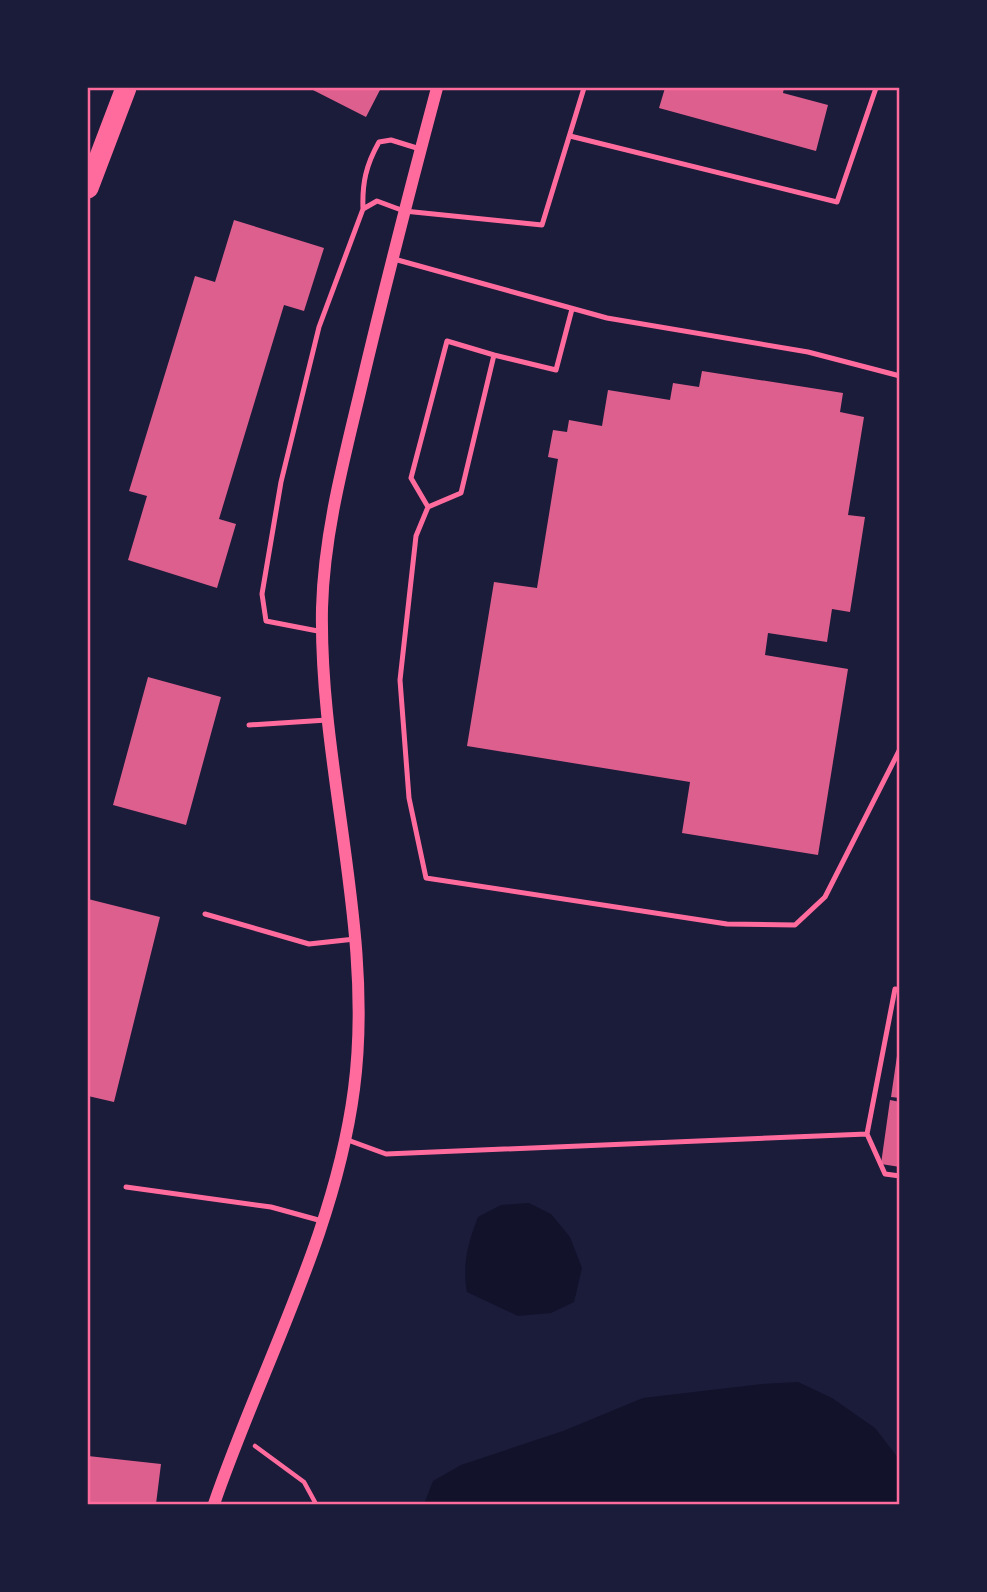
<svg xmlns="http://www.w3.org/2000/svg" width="987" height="1592" viewBox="0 0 987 1592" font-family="'Sofia Sans Condensed',sans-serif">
	<rect width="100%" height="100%" fill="#1b1b3a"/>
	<path fill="#12122b" d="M 529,1203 L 551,1214 L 570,1237 L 582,1268 L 574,1302 L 551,1313 L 518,1316 L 467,1292 C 462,1264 468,1243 478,1217 L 501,1205 Z
		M 798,1382 L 832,1398 L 875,1428 L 899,1459 L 899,1504 L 424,1504 L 433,1481 L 461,1465 L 563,1431 L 643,1398 L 762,1384 Z"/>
	<path fill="#dd5f8e" d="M 309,88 L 381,88 L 366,117 Z
		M 665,88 L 784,88 L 783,93 L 828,105 L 816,151 L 659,108 Z
		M 234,220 L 324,248 L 304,311 L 284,305 L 219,519 L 236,524 L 217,588 L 128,560 L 147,496 L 129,491 L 195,276 L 215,282 Z
		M 702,371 L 843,393 L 840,412 L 864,417 L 848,515 L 865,517 L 850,612 L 832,609 L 827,642 L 768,633 L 765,655 L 848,669 L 818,855 L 682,833 L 690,782 L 467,746 L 494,582 L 537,588 L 558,459 L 548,457 L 553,430 L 567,432 L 569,420 L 602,426 L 608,390 L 670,400 L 673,383 L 699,387 Z
		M 148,677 L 221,697 L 186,825 L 113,805 Z
		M 88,899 L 160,917 L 114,1102 L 88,1096 Z
		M 898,1049 L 900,1049 L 900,1098 L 891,1097 Z
		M 890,1100 L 900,1102 L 900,1167 L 881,1164 Z
		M 88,1456 L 161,1464 L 156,1504 L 88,1504 Z"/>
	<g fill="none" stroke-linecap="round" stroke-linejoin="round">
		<path stroke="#ff6b9d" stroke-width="4.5" d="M 255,1446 L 304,1482 L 316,1504"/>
		<path stroke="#ff6b9d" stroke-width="5" d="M 570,136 L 837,202 L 876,88
			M 363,209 C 362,183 366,165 379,142 L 391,140 L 420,149
			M 394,259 L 607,318 L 808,352 L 900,376
			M 494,355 L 556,370 L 572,309
			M 428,507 L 411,478 L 447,341 L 494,355 L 461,493 L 428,507 L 416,536 L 400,680 L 409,798 L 426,878 L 727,924 L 795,925 L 825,897 L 900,749
			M 323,632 L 266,621 L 262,594 L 281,482 L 319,327 L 363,209 L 377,201 L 404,211 L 542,225 L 584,88
			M 249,725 L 327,720
			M 205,914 L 309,944 L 355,939
			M 900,990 L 895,989 L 867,1134 L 885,1174 L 900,1176
			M 345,1139 L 386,1154 L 867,1134
			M 126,1187 L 271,1207 L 322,1221"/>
		<path stroke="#ff6b9d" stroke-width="12" d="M 214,1504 C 261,1367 335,1235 354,1089 C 375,929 319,769 322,608 C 324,535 343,463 360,392 C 384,290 410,189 437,88"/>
		<path stroke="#ff6b9d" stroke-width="21" d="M 88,188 L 126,88"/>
	</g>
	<rect width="987" height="1592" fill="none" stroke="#1b1b3a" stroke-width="178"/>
	<rect x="89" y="89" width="809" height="1414" fill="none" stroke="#ff6b9d" stroke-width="2.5"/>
</svg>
